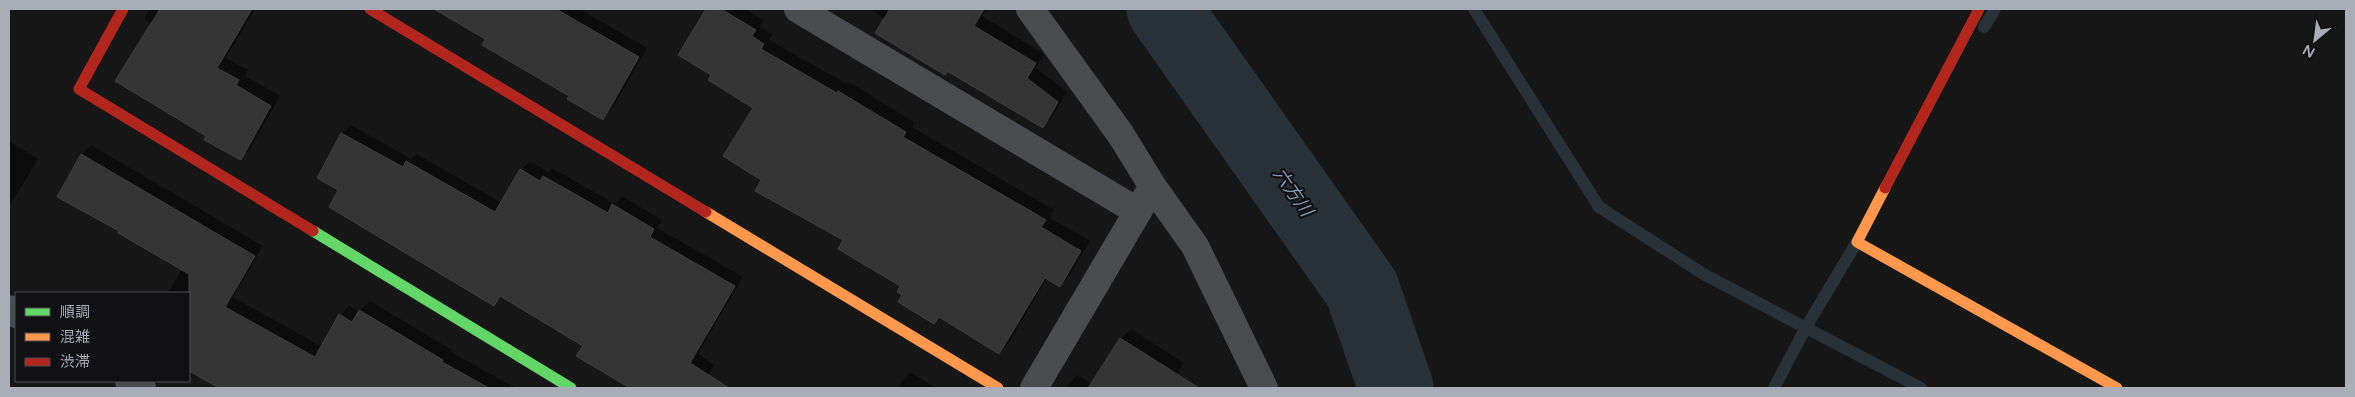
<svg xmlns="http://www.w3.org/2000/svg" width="2355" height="397" viewBox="0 0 2355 397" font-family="'Varela Round','Noto Sans JP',sans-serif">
	<rect width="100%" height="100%" fill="#171717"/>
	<path fill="#0007" d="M 150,9 L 255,9 L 226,58 L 248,70 L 245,76 L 280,96 L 250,149 L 240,158 L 208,136 L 152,24 L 144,19 Z
		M 458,9 L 580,9 L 647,48 L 612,109 L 603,118 L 570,96 Z
		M 707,9 L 745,9 L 764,20 L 760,27 L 773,34 L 769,40 L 847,84 L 849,82 L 914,122 L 912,127 L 1054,210 L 1050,218 L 1090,241 L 1069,276 L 1059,286 L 1047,278 L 1009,343 L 999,352 L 940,317 L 934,322 L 904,295 L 902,286 L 845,239 L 763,179 L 755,108 L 713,75 L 679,55 Z
		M 870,9 L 987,9 L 982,16 L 1044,54 L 1036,68 L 1067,92 L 1052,117 L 1043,126 Z
		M 351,125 L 411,159 L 416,154 L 502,203 L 521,170 L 530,161 L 548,172 L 552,168 L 615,204 L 622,196 L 662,220 L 657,228 L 743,277 L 698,354 L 714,365 L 699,388 L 632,388 L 578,356 L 585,345 L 502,296 L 494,304 L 340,190 L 342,134 Z
		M 9,141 L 38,159 L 9,207 Z
		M 91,145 L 263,246 L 233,297 L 322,347 L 340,315 L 349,306 L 359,311 L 370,301 L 452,350 L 451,352 L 516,388 L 221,388 L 207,380 L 208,377 L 189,366 L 189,293 L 168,293 L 182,269 L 82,154 Z
		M 1131,329 L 1184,363 L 1174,379 L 1189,388 L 1065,388 L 1077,375 L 1092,384 L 1121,338 Z
		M 910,372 L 936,388 L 897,388 Z"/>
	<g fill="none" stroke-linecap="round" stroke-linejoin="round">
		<path stroke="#2a3239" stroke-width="12" d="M 1474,9 L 1599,207 L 1705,275 L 1921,388
			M 1984,27 L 1995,9
			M 1774,388 L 1805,329 L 1858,240"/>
		<path stroke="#2a3239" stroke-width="75" d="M 1164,9 L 1362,289 L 1396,388"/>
	</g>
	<path fill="#353536" stroke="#3f4043" d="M 160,9 L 252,9 L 217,68 L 239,80 L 236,85 L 271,106 L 241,160 L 204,140 L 206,136 L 115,81 Z
		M 434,9 L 556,9 L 639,57 L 603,120 L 567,99 L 569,96 L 482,45 L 485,39 Z
		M 706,9 L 721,9 L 756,30 L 752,36 L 764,44 L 761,49 L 837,93 L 838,91 L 906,132 L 903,137 L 1046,220 L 1041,227 L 1081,251 L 1060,287 L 1045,278 L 999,354 L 939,317 L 934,324 L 898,302 L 902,295 L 897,292 L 900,286 L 838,249 L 843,240 L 755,191 L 761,180 L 723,156 L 753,108 L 708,80 L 711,75 L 678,55 Z
		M 890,9 L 984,9 L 974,26 L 1036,63 L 1027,78 L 1058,102 L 1043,128 L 947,71 L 945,75 L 875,33 Z
		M 341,133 L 403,167 L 406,161 L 495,212 L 520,169 L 540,181 L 543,176 L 608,213 L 612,204 L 654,229 L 650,237 L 735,286 L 690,363 L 729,388 L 630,388 L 576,356 L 583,346 L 500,296 L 494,306 L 329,207 L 338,190 L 317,178 Z
		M 81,154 L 255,256 L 225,307 L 315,357 L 339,314 L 352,322 L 359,310 L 443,360 L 442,362 L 489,388 L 219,388 L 189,371 L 189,274 L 118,233 L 119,231 L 57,197 Z
		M 1120,338 L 1199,388 L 1088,388 Z"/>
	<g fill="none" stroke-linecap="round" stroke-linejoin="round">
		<path stroke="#4b4c50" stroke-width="28" d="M 798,9 L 1137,211
			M 1030,9 L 1121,135 L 1153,187 L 1195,246 L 1264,388
			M 9,309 L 16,314
			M 129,381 L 142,388
			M 1034,388 L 1147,196"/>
		<path stroke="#63d668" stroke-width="11" d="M 313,231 L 571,388"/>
		<path stroke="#ff974d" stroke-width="11" d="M 1885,188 L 1857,242 L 2117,388
			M 706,212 L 998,388"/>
		<path stroke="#b3261e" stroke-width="11" d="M 123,9 L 79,89 L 313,231
			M 370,9 L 706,212
			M 1885,188 L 1979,9"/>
	</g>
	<g text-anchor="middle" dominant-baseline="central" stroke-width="4.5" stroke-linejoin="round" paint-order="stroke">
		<g font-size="18" font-style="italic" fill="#7f9bb3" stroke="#111113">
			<text transform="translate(1293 192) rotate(55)">六方川</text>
		</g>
	</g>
	<rect width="2355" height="397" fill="none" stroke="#a8adb8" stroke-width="20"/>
	<rect x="15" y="292" width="175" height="90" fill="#111113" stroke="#4d4f55"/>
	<rect x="25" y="308" width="25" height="8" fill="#63d668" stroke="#4d4f55"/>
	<text x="60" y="317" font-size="15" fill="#a8adb8">順調</text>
	<rect x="25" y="333" width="25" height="8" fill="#ff974d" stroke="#4d4f55"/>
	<text x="60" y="342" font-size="15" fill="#a8adb8">混雑</text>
	<rect x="25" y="358" width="25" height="8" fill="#b3261e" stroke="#4d4f55"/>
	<text x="60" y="367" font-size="15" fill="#a8adb8">渋滞</text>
	<g transform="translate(2315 40) rotate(209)" stroke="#111113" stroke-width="4" paint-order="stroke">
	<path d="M0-4L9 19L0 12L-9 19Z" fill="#a8adb8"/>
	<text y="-8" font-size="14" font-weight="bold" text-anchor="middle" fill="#a8adb8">N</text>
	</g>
</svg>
